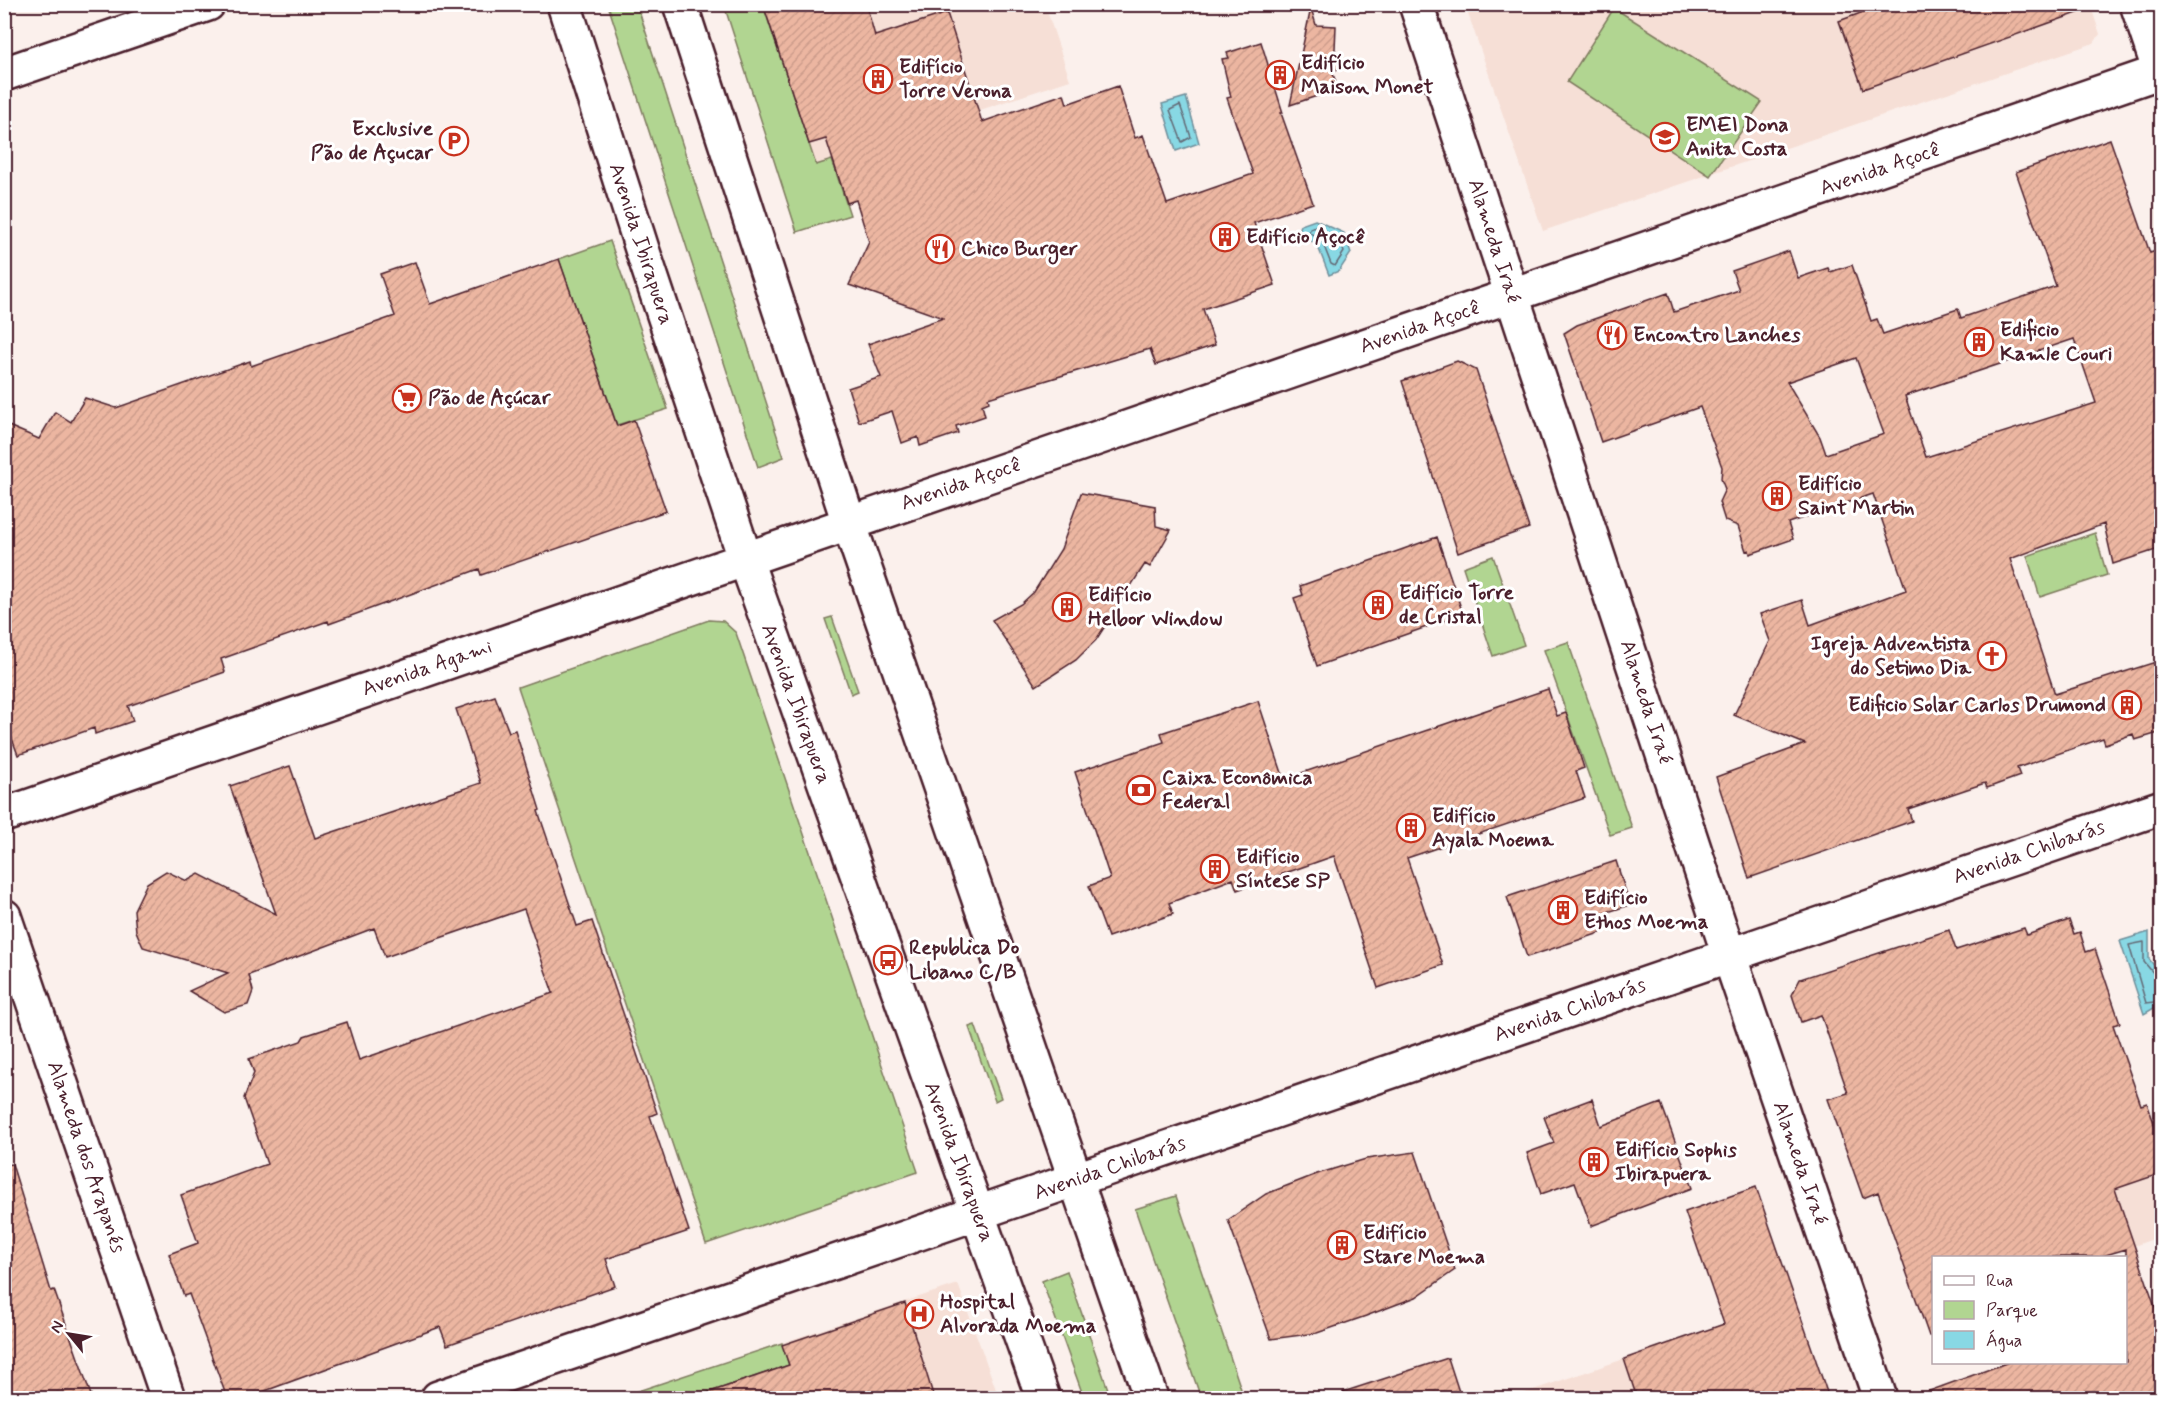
<svg xmlns="http://www.w3.org/2000/svg" width="2166" height="1403" viewBox="0 0 2166 1403" font-family="Mynerve,sans-serif">
	<defs>
		<pattern id="building-hatch" width="6" height="6" patternUnits="userSpaceOnUse" patternTransform="scale(1.5)"><rect width="6" height="6" fill="#ecb6a1"/><path d="M-1 1l2-2M0 6l6-6M5 7l2-2" fill="none" stroke="#cc9c8b"/></pattern>
	</defs>
	<rect width="100%" height="100%" fill="#fbf0ec"/>
	<filter id="ink" filterUnits="userSpaceOnUse"><feTurbulence type="fractalNoise" baseFrequency=".0167" numOctaves="2"/><feDisplacementMap in="SourceGraphic" scale="12" xChannelSelector="R" yChannelSelector="G"/><feConvolveMatrix kernelMatrix="1 2 1 2 8 2 1 2 1" color-interpolation-filters="sRGB"/></filter>
	<g filter="url(#ink)">
		<path fill="#f6dfd6" d="M 735,4 L 1045,5 L 1070,80 L 780,177 L 725,8 Z
			M 2090,4 L 2100,34 L 2094,43 L 1543,231 L 1465,5 Z
			M 2161,1173 L 2161,1236 L 2134,1246 L 2115,1189 Z
			M 958,1284 L 999,1398 L 617,1398 Z
			M 1624,1359 L 1637,1398 L 1510,1398 Z"/>
		<path fill="#b1d591" stroke="#7e7a5e" stroke-width="1.5" d="M 608,5 L 637,5 L 784,457 L 758,467 Z
			M 735,5 L 763,5 L 816,165 L 832,160 L 850,215 L 797,232 L 725,8 Z
			M 1614,8 L 1762,102 L 1710,176 L 1567,82 Z
			M 610,241 L 668,409 L 617,425 L 559,259 Z
			M 2095,533 L 2107,575 L 2040,597 L 2027,556 Z
			M 1493,556 L 1524,645 L 1493,656 L 1463,567 Z
			M 832,617 L 858,691 L 851,694 L 825,619 Z
			M 709,620 L 723,621 L 736,633 L 918,1172 L 706,1244 L 518,687 Z
			M 1568,642 L 1632,828 L 1610,835 L 1544,650 Z
			M 975,1025 L 1001,1098 L 995,1101 L 969,1027 Z
			M 1176,1196 L 1244,1398 L 1201,1398 L 1135,1209 Z
			M 1067,1271 L 1111,1398 L 1084,1398 L 1042,1281 Z
			M 782,1343 L 789,1365 L 692,1398 L 617,1398 Z"/>
		<path fill="#88d8e4" stroke="#6f8e9a" stroke-width="1.5" d="M 1186,97 L 1199,143 L 1176,151 L 1162,104 Z
			M 1315,220 L 1344,233 L 1351,253 L 1339,271 L 1329,275 L 1317,244 L 1298,234 L 1301,225 Z
			M 2149,932 L 2149,959 L 2161,974 L 2161,1004 L 2144,1014 L 2120,941 Z"/>
		<g fill="none" stroke-linecap="round" stroke-linejoin="round">
			<path stroke="#636975" stroke-width="1.5" d="M 1180,105 L 1191,137 L 1182,142 L 1170,110 Z
				M 1316,227 L 1339,239 L 1344,252 L 1335,266 L 1331,264 L 1322,241 L 1309,232 L 1310,229 Z
				M 2162,977 L 2155,975 L 2144,962 L 2144,942 L 2129,945 L 2146,1003 L 2162,1001"/>
		</g>
		<path fill="url(#building-hatch)" stroke="#4a1f2b" stroke-width="1.5" fill-rule="evenodd" d="M 763,4 L 866,4 L 875,36 L 947,13 L 982,122 L 1064,94 L 1067,104 L 1118,86 L 1135,138 L 1143,135 L 1167,204 L 1253,174 L 1227,98 L 1231,97 L 1222,59 L 1229,58 L 1227,53 L 1261,42 L 1283,113 L 1281,113 L 1313,203 L 1254,223 L 1275,285 L 1203,309 L 1215,345 L 1156,365 L 1150,349 L 988,398 L 989,402 L 982,405 L 985,416 L 956,426 L 958,433 L 920,446 L 918,437 L 902,443 L 892,411 L 859,422 L 848,388 L 881,377 L 868,344 L 943,318 L 849,285 L 869,242 L 856,200 L 847,203 L 826,139 L 809,144 Z
			M 1885,4 L 2089,4 L 2089,9 L 1863,89 L 1839,21 Z
			M 1311,8 L 1316,25 L 1336,26 L 1335,49 L 1341,68 L 1332,71 L 1338,89 L 1290,105 Z
			M 2110,139 L 2150,253 L 2162,249 L 2162,548 L 2113,564 L 2104,524 L 2010,559 L 2055,694 L 2162,660 L 2162,732 L 2135,740 L 2133,734 L 2105,744 L 2103,738 L 2017,768 L 2020,776 L 1987,788 L 1985,783 L 1908,809 L 1912,821 L 1749,878 L 1716,777 L 1805,744 L 1734,715 L 1770,641 L 1760,614 L 1802,600 L 1810,625 L 1906,590 L 1873,494 L 1788,523 L 1793,539 L 1750,554 L 1749,550 L 1746,551 L 1738,526 L 1725,521 L 1719,502 L 1725,489 L 1721,479 L 1722,467 L 1700,407 L 1601,442 L 1564,333 L 1577,325 L 1668,293 L 1674,312 L 1739,290 L 1732,271 L 1789,251 L 1798,278 L 1828,268 L 1830,272 L 1852,265 L 1871,321 L 1877,319 L 1883,334 L 1958,309 L 1961,318 L 2056,286 L 2016,172 ZM 2074,339 L 2096,403 L 1926,457 L 1905,396 ZM 1856,358 L 1884,434 L 1826,454 L 1820,437 L 1787,382 Z
			M 559,259 L 617,426 L 634,420 L 666,511 L 481,575 L 479,569 L 329,624 L 328,621 L 221,659 L 225,672 L 128,706 L 133,721 L 95,734 L 94,728 L 18,755 L 4,717 L 4,424 L 39,439 L 55,412 L 71,422 L 85,398 L 116,408 L 250,361 L 251,366 L 395,316 L 380,274 L 415,262 L 430,304 Z
			M 1457,361 L 1476,370 L 1529,528 L 1458,553 L 1402,381 Z
			M 1081,493 L 1155,506 L 1156,526 L 1171,530 L 1150,567 L 1145,564 L 1096,640 L 1076,660 L 1036,686 L 992,620 L 1021,604 L 1034,592 L 1061,549 Z
			M 1437,537 L 1463,614 L 1317,666 L 1294,598 L 1303,595 L 1300,586 Z
			M 1548,689 L 1557,716 L 1566,713 L 1584,768 L 1576,771 L 1585,798 L 1407,858 L 1443,965 L 1378,988 L 1334,856 L 1237,890 L 1233,879 L 1169,903 L 1173,914 L 1108,937 L 1089,886 L 1110,878 L 1075,772 L 1164,742 L 1161,733 L 1258,701 L 1284,779 Z
			M 495,696 L 509,732 L 515,730 L 540,810 L 538,811 L 577,926 L 592,921 L 657,1113 L 650,1116 L 689,1231 L 606,1259 L 615,1286 L 447,1345 L 440,1327 L 246,1398 L 227,1398 L 189,1294 L 184,1296 L 169,1254 L 198,1243 L 181,1195 L 267,1164 L 244,1098 L 254,1073 L 249,1059 L 301,1041 L 304,1036 L 347,1022 L 359,1060 L 553,993 L 524,909 L 385,957 L 374,928 L 249,975 L 253,991 L 248,1005 L 224,1012 L 189,991 L 228,973 L 143,947 L 136,931 L 134,910 L 147,883 L 166,871 L 187,881 L 199,874 L 276,914 L 230,786 L 290,766 L 315,838 L 481,783 L 456,709 Z
			M 1616,861 L 1630,905 L 1598,915 L 1603,932 L 1527,957 L 1507,897 Z
			M 2069,920 L 2074,934 L 2080,932 L 2086,952 L 2095,949 L 2120,1023 L 2113,1025 L 2141,1105 L 2147,1103 L 2162,1146 L 2162,1173 L 2115,1189 L 2162,1327 L 2162,1398 L 1921,1398 L 1921,1394 L 2009,1362 L 2126,1362 L 2126,1249 L 2099,1257 L 1934,1257 L 1934,1336 L 1929,1336 L 1878,1192 L 1863,1198 L 1828,1099 L 1848,1093 L 1821,1015 L 1801,1022 L 1792,995 L 1800,979 L 1949,930 L 1956,950 L 2024,928 L 2027,935 Z
			M 1592,1099 L 1601,1126 L 1661,1103 L 1692,1188 L 1591,1226 L 1575,1182 L 1541,1194 L 1527,1153 L 1554,1143 L 1544,1117 Z
			M 1415,1152 L 1455,1270 L 1416,1297 L 1366,1316 L 1317,1333 L 1271,1339 L 1228,1220 L 1266,1194 L 1317,1174 L 1366,1159 Z
			M 12,1164 L 51,1291 L 54,1290 L 92,1398 L 4,1398 L 4,1165 Z
			M 1756,1187 L 1829,1398 L 1637,1398 L 1624,1359 L 1724,1324 L 1685,1212 Z
			M 905,1303 L 934,1398 L 708,1398 L 707,1393 L 789,1365 L 782,1345 Z
			M 1448,1358 L 1461,1398 L 1344,1398 L 1343,1392 Z"/>
		<g fill="none" stroke-linecap="round" stroke-linejoin="round">
			<g stroke="#4a1f2b" stroke-width="38">
				<path id="minor" d="M 1416,4 L 1729,955 L 1880,1398
					M 2137,4 L 2162,78
					M 4,815 L 2162,71
					M 4,916 L 168,1398
					M 438,1398 L 2162,807"/>
			</g>
			<g stroke="#4a1f2b" stroke-width="38">
				<path id="primary" d="M 564,4 L 642,249 L 745,558 L 1043,1398
					M 680,4 L 849,523 L 1151,1398
					M 4,74 L 208,4"/>
			</g>
			<use href="#minor" stroke="#fff" stroke-width="33"/>
			<use href="#primary" stroke="#fff" stroke-width="33"/>
		</g>
	</g>
	<defs>
		<g id="building-ring" transform="scale(1.5)"><circle r="9.5" fill="#fff" stroke="#c8321e" stroke-width="1.5"/><path d="M-4-6H4V6H1V3H-1V6H-4ZM-2.5-4.3h1.7v1.8h-1.7ZM.8-4.3h1.7v1.8H.8ZM-2.5-1h1.7V.8h-1.7ZM.8-1h1.7V.8H.8Z" fill="#c8321e"/></g>
		<g id="school-ring" transform="scale(1.5)"><circle r="9.5" fill="#fff" stroke="#c8321e" stroke-width="1.5"/><path d="M0-5L7-2L0 1L-7-2ZM-4 1L0 2.5L4 1V4Q0 6-4 4Z" fill="#c8321e"/></g>
		<g id="parking-ring" transform="scale(1.5)"><circle r="9.5" fill="#fff" stroke="#c8321e" stroke-width="1.5"/><path d="M-3.5-5.5H1a3.5 3.5 0 0 1 0 7H-1V5.5H-3.5ZM-1-3.4V-.6H.8a1.4 1.4 0 0 0 0-2.8Z" fill="#c8321e"/></g>
		<g id="restaurant-ring" transform="scale(1.5)"><circle r="9.5" fill="#fff" stroke="#c8321e" stroke-width="1.5"/><path d="M-5-6h1v4h1v-4h1v4h1v-4h1v5L-1.5 .5V6h-2V.5L-5-1ZM5-6V6H3V1.5H1.5Q1.5-4 5-6Z" fill="#c8321e"/></g>
		<g id="supermarket-ring" transform="scale(1.5)"><circle r="9.5" fill="#fff" stroke="#c8321e" stroke-width="1.5"/><path d="M-6-5.5h2.5l.6 2H6L4.5 2H-2.5L-4.4-4H-6ZM-1.5 3.2a1.3 1.3 0 1 0 .1 0ZM3 3.2a1.3 1.3 0 1 0 .1 0Z" fill="#c8321e"/></g>
		<g id="church-ring" transform="scale(1.5)"><circle r="9.5" fill="#fff" stroke="#c8321e" stroke-width="1.5"/><path d="M-1.2-6h2.4v3.5h3.3v2.4h-3.3V6h-2.4V-.1h-3.3v-2.4h3.3Z" fill="#c8321e"/></g>
		<g id="bank-ring" transform="scale(1.5)"><circle r="9.5" fill="#fff" stroke="#c8321e" stroke-width="1.5"/><path d="M-6-4H6V4H-6ZM0-2.3a2.3 2.3 0 1 0 0 4.6a2.3 2.3 0 1 0 0-4.6Z" fill="#c8321e"/></g>
		<g id="bus-ring" transform="scale(1.5)"><circle r="9.5" fill="#fff" stroke="#c8321e" stroke-width="1.5"/><path d="M-5-6H5V4H4V6H2V4H-2V6H-4V4H-5ZM-3.5-4V0h7V-4ZM-3.5 1.2v1.5H-2V1.2ZM2 1.2v1.5H3.5V1.2Z" fill="#c8321e"/></g>
		<g id="hospital-ring" transform="scale(1.5)"><circle r="9.5" fill="#fff" stroke="#c8321e" stroke-width="1.5"/><path d="M-5-5h3v3.5h4V-5h3V5h-3V1.5h-4V5h-3Z" fill="#c8321e"/></g>
	</defs>
	<g fill-rule="evenodd">
		<use href="#building-ring" x="1280" y="75"/>
		<use href="#building-ring" x="878" y="79"/>
		<use href="#school-ring" x="1665" y="137"/>
		<use href="#parking-ring" x="454" y="141"/>
		<use href="#building-ring" x="1225" y="237"/>
		<use href="#restaurant-ring" x="940" y="249"/>
		<use href="#restaurant-ring" x="1612" y="335"/>
		<use href="#building-ring" x="1979" y="342"/>
		<use href="#supermarket-ring" x="407" y="398"/>
		<use href="#building-ring" x="1777" y="496"/>
		<use href="#building-ring" x="1378" y="605"/>
		<use href="#building-ring" x="1067" y="607"/>
		<use href="#church-ring" x="1992" y="656"/>
		<use href="#building-ring" x="2127" y="705"/>
		<use href="#bank-ring" x="1141" y="790"/>
		<use href="#building-ring" x="1411" y="828"/>
		<use href="#building-ring" x="1215" y="869"/>
		<use href="#building-ring" x="1563" y="910"/>
		<use href="#bus-ring" x="888" y="960"/>
		<use href="#building-ring" x="1594" y="1162"/>
		<use href="#building-ring" x="1342" y="1245"/>
		<use href="#hospital-ring" x="919" y="1314"/>
	</g>
	<g text-anchor="middle" dominant-baseline="central" stroke-width="6" stroke-linejoin="round" paint-order="stroke">
		<g font-size="21" font-weight="bold" fill="#4a1f2b" stroke="#fff" text-anchor="start">
			<text x="1301" y="63">Edifício<tspan x="1301" dy="24">Maison Monet</tspan></text>
			<text x="899" y="67">Edifício<tspan x="899" dy="24">Torre Verona</tspan></text>
			<text x="1686" y="125">EMEI Dona<tspan x="1686" dy="24">Anita Costa</tspan></text>
			<text x="433" y="129" text-anchor="end">Exclusive<tspan x="433" dy="24">Pão de Açucar</tspan></text>
			<text x="1246" y="237">Edifício Açocê</text>
			<text x="961" y="249">Chico Burger</text>
			<text x="2000" y="330">Edificio<tspan x="2000" dy="24">Kamle Couri</tspan></text>
			<text x="1633" y="335">Encontro Lanches</text>
			<text x="428" y="398">Pão de Açúcar</text>
			<text x="1798" y="484">Edifício<tspan x="1798" dy="24">Saint Martin</tspan></text>
			<text x="1399" y="593">Edifício Torre<tspan x="1399" dy="24">de Cristal</tspan></text>
			<text x="1088" y="595">Edifício<tspan x="1088" dy="24">Helbor Window</tspan></text>
			<text x="1971" y="644" text-anchor="end">Igreja Adventista<tspan x="1971" dy="24">do Setimo Dia</tspan></text>
			<text x="2106" y="705" text-anchor="end">Edificio Solar Carlos Drumond</text>
			<text x="1162" y="778">Caixa Econômica<tspan x="1162" dy="24">Federal</tspan></text>
			<text x="1432" y="816">Edifício<tspan x="1432" dy="24">Ayala Moema</tspan></text>
			<text x="1236" y="857">Edifício<tspan x="1236" dy="24">Síntese SP</tspan></text>
			<text x="1584" y="898">Edifício<tspan x="1584" dy="24">Ethos Moema</tspan></text>
			<text x="909" y="948">Republica Do<tspan x="909" dy="24">Libano C/B</tspan></text>
			<text x="1615" y="1150">Edifício Sophis<tspan x="1615" dy="24">Ibirapuera</tspan></text>
			<text x="1363" y="1233">Edifício<tspan x="1363" dy="24">Stare Moema</tspan></text>
			<text x="940" y="1302">Hospital<tspan x="940" dy="24">Alvorada Moema</tspan></text>
		</g>
		<g font-size="21" fill="#4a1f2b" stroke="#fff">
			<text transform="translate(1880 169) rotate(-19)">Avenida Açocê</text>
			<text transform="translate(1494 241) rotate(72)">Alameda Iraé</text>
			<text transform="translate(641 244) rotate(72)">Avenida Ibirapuera</text>
			<text transform="translate(1420 327) rotate(-19)">Avenida Açocê</text>
			<text transform="translate(961 484) rotate(-19)">Avenida Açocê</text>
			<text transform="translate(427 668) rotate(-19)">Avenida Agami</text>
			<text transform="translate(1646 702) rotate(72)">Alameda Iraé</text>
			<text transform="translate(796 704) rotate(70)">Avenida Ibirapuera</text>
			<text transform="translate(2029 852) rotate(-19)">Avenida Chibarás</text>
			<text transform="translate(1570 1010) rotate(-19)">Avenida Chibarás</text>
			<text transform="translate(86 1157) rotate(71)">Alameda dos Arapanés</text>
			<text transform="translate(959 1162) rotate(70)">Avenida Ibirapuera</text>
			<text transform="translate(1800 1163) rotate(71)">Alameda Iraé</text>
			<text transform="translate(1110 1168) rotate(-19)">Avenida Chibarás</text>
		</g>
	</g>
	<rect width="2166" height="1403" fill="none" stroke="#fff" stroke-width="24"/>
	<rect x="12" y="12" width="2142" height="1379" fill="none" stroke="#4a1f2b" stroke-width="2" filter="url(#ink)"/>
	<rect x="1932" y="1256" width="195" height="108" fill="#ffffff" stroke="#b7a5aa" stroke-width="1.5"/>
	<rect x="1944" y="1276" width="30" height="9" fill="#ffffff" stroke="#b7a5aa" stroke-width="1.5"/>
	<text x="1986" y="1286" font-size="18" fill="#4a1f2b">Rua</text>
	<rect x="1944" y="1301" width="30" height="18" fill="#b1d591" stroke="#b7a5aa" stroke-width="1.5"/>
	<text x="1986" y="1316" font-size="18" fill="#4a1f2b">Parque</text>
	<rect x="1944" y="1331" width="30" height="18" fill="#88d8e4" stroke="#b7a5aa" stroke-width="1.5"/>
	<text x="1986" y="1346" font-size="18" fill="#4a1f2b">Água</text>
	<g transform="translate(69 1334) rotate(300)" stroke="#ffffff" stroke-width="4.5" paint-order="stroke">
	<path d="M0-4.5L10 22L0 15L-10 22Z" fill="#4a1f2b"/>
	<text y="-9" font-size="16" font-weight="bold" text-anchor="middle" fill="#4a1f2b">N</text>
	</g>
</svg>
